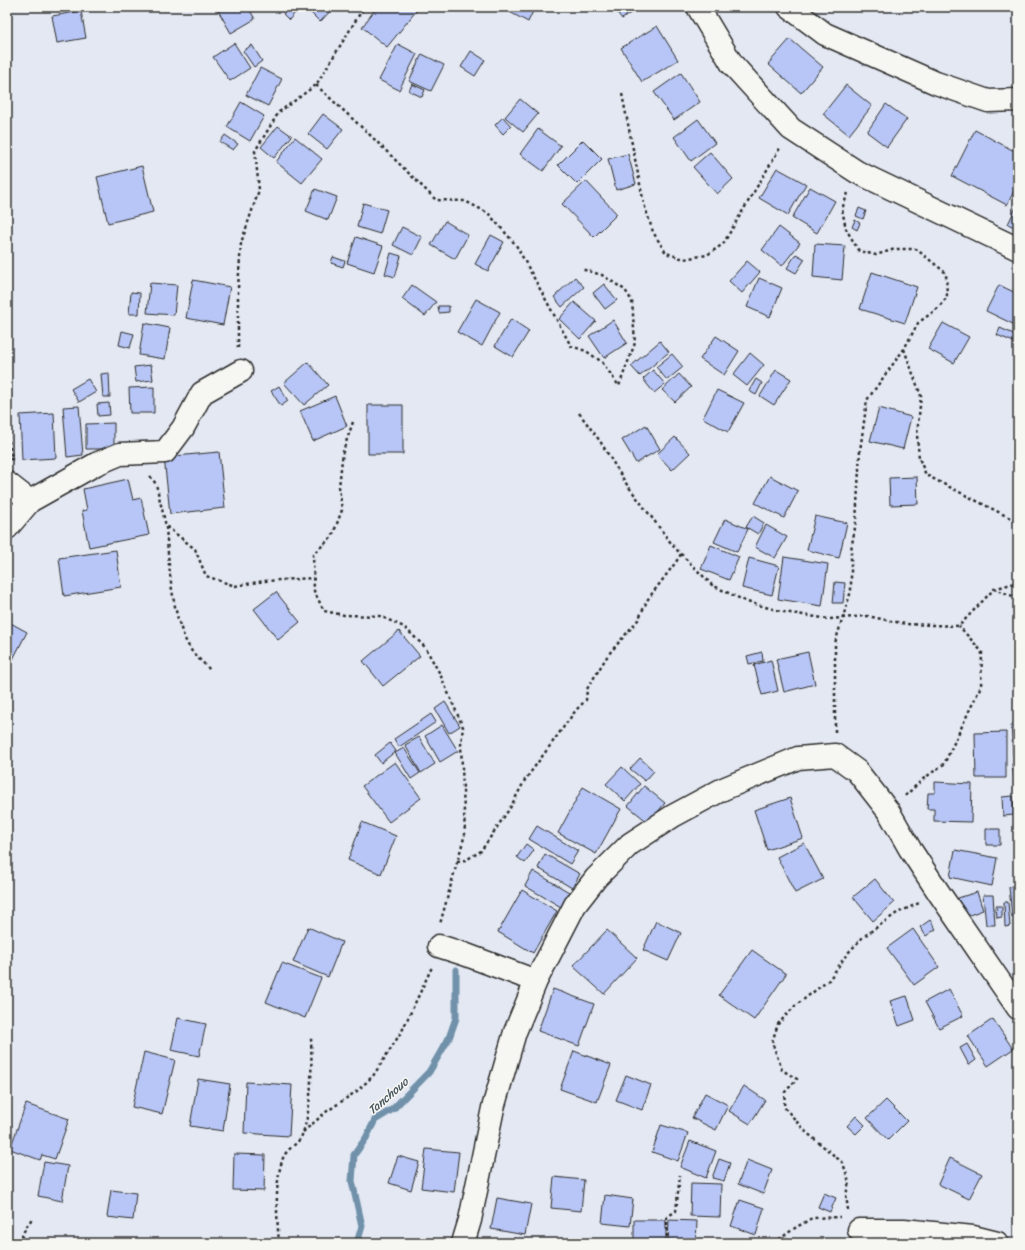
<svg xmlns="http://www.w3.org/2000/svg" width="1025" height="1250" viewBox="0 0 1025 1250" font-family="Sriracha,sans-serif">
	<rect width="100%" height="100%" fill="#e3e8f3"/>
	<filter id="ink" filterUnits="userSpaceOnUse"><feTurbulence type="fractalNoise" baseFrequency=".025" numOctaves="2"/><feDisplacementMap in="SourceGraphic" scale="8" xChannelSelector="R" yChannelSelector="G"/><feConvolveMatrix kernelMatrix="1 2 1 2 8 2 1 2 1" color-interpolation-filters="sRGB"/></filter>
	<g filter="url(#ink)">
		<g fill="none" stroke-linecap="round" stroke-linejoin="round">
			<path stroke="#7091a9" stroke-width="7" d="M 357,1243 L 362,1226 L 352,1181 L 354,1155 L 366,1138 L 375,1120 L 393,1109 L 429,1072 L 449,1038 L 456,1018 L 456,970"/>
		</g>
		<path fill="#b7c6f6" stroke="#2b2b2b" d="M 216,7 L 248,7 L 255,19 L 231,33 Z
			M 290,7 L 298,7 L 299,8 L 289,20 L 283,14 Z
			M 305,7 L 334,7 L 320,22 Z
			M 377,7 L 413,7 L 417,10 L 387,47 L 362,27 Z
			M 507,7 L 535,7 L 528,22 L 506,10 Z
			M 613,7 L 639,7 L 622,19 Z
			M 81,11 L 86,38 L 57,43 L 52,16 Z
			M 657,26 L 678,60 L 642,82 L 621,48 Z
			M 790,39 L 823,67 L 801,93 L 768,64 Z
			M 234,43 L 250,68 L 230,81 L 213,57 Z
			M 398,44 L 417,54 L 399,90 L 379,80 Z
			M 252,45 L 262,61 L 254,67 L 243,51 Z
			M 471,51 L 485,60 L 475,76 L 461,67 Z
			M 422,54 L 444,65 L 431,91 L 409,81 Z
			M 260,68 L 282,79 L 268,106 L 246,95 Z
			M 681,73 L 700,102 L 674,120 L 654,92 Z
			M 412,84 L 425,90 L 422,97 L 409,91 Z
			M 846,85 L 872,106 L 849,135 L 823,114 Z
			M 520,99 L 538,114 L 523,132 L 505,117 Z
			M 241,102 L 264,116 L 250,141 L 227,127 Z
			M 886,104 L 907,119 L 887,147 L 867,132 Z
			M 323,114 L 343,129 L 327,149 L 308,134 Z
			M 503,117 L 511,126 L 503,134 L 495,125 Z
			M 698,119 L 715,143 L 691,161 L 674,137 Z
			M 278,126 L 292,136 L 274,158 L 261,147 Z
			M 538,129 L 561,146 L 543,171 L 520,154 Z
			M 975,130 L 1018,153 L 1018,183 L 1007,205 L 952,176 Z
			M 225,135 L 238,144 L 233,150 L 220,142 Z
			M 295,137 L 322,159 L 302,183 L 276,162 Z
			M 583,140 L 602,159 L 577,184 L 558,165 Z
			M 710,152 L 733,179 L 717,194 L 693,167 Z
			M 628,154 L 636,184 L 616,190 L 608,159 Z
			M 142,166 L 153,212 L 108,223 L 97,177 Z
			M 777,168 L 806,184 L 788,215 L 759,198 Z
			M 586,181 L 617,214 L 594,237 L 562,204 Z
			M 810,187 L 835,201 L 817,233 L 792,218 Z
			M 315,189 L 337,197 L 328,220 L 306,211 Z
			M 363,203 L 387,210 L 380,234 L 357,227 Z
			M 1018,203 L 1018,229 L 1008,224 Z
			M 859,208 L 866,211 L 863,219 L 856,216 Z
			M 855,220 L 860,223 L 857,230 L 852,227 Z
			M 445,221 L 468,235 L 455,259 L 431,245 Z
			M 402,227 L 422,237 L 413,255 L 393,245 Z
			M 779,227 L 800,243 L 782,266 L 762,250 Z
			M 491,235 L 504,242 L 488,271 L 475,264 Z
			M 356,237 L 383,246 L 374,272 L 347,263 Z
			M 815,244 L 845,246 L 842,280 L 813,277 Z
			M 391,253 L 401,256 L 395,277 L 385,274 Z
			M 796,254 L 805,259 L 796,273 L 787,268 Z
			M 333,257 L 345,261 L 343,267 L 331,263 Z
			M 747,261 L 760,272 L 742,293 L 729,281 Z
			M 872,272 L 917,287 L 905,323 L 860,309 Z
			M 575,277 L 584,287 L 562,307 L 554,297 Z
			M 759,278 L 782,288 L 770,317 L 747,307 Z
			M 193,280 L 230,287 L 223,325 L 186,318 Z
			M 150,283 L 177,285 L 174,315 L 147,313 Z
			M 604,284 L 617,300 L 605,309 L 593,293 Z
			M 412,285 L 436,302 L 425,316 L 402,299 Z
			M 999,285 L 1018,294 L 1018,318 L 1015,325 L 986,311 Z
			M 131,292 L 140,293 L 139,314 L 129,314 Z
			M 476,299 L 500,312 L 482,346 L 457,332 Z
			M 574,302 L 596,321 L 580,339 L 559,319 Z
			M 438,306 L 449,306 L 449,312 L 439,313 Z
			M 511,319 L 529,331 L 513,357 L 495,346 Z
			M 613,320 L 627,343 L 604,358 L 589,336 Z
			M 144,323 L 170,328 L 165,359 L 139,355 Z
			M 943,323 L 969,337 L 954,363 L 928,349 Z
			M 1000,328 L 1018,336 L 1016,343 L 997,335 Z
			M 122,331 L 134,334 L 130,348 L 119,345 Z
			M 716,336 L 739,351 L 724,375 L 700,359 Z
			M 660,341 L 669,352 L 640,376 L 631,366 Z
			M 750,353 L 764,365 L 747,386 L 733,375 Z
			M 672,354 L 683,367 L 667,380 L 656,367 Z
			M 308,362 L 328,385 L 304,405 L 284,383 Z
			M 151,365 L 153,380 L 136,382 L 134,367 Z
			M 653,370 L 665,384 L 654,393 L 643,379 Z
			M 776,370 L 791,379 L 774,405 L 760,396 Z
			M 109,373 L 110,397 L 103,397 L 101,374 Z
			M 679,374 L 691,387 L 675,402 L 662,390 Z
			M 88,379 L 96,392 L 79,402 L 71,389 Z
			M 756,379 L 762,383 L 756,395 L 749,391 Z
			M 279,386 L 288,401 L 281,406 L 271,391 Z
			M 154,387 L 154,413 L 130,413 L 129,388 Z
			M 717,390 L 744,403 L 728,432 L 703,418 Z
			M 335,396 L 347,426 L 313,441 L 300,411 Z
			M 109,403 L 110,415 L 98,416 L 97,404 Z
			M 368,405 L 403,405 L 403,454 L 368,454 Z
			M 79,406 L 83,455 L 67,457 L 63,407 Z
			M 879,408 L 911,417 L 903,449 L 870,441 Z
			M 54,413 L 56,458 L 22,460 L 20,415 Z
			M 114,423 L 114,449 L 86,449 L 86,424 Z
			M 646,425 L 660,449 L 636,463 L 622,440 Z
			M 675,437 L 690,453 L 672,470 L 657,454 Z
			M 219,452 L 225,508 L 170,514 L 164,457 Z
			M 770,476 L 798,491 L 784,518 L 755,503 Z
			M 917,477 L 918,504 L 890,505 L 889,478 Z
			M 128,479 L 133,500 L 141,498 L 149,535 L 89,547 L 82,511 L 87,510 L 83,489 Z
			M 753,516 L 764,523 L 758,534 L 746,527 Z
			M 815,516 L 847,523 L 839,558 L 807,550 Z
			M 725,519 L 748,529 L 737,552 L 714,542 Z
			M 766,525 L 787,537 L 775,558 L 755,547 Z
			M 711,545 L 739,557 L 729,580 L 701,569 Z
			M 116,550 L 121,587 L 64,596 L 59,558 Z
			M 784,557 L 828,564 L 822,606 L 778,599 Z
			M 749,558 L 779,566 L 772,595 L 742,588 Z
			M 835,582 L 845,583 L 843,603 L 833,603 Z
			M 276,592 L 300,622 L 278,640 L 254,609 Z
			M 7,621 L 27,632 L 10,665 L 7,664 Z
			M 399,631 L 420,656 L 383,686 L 363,661 Z
			M 762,652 L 763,661 L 749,664 L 747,656 Z
			M 808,652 L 815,684 L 784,692 L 776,659 Z
			M 771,660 L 778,691 L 762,695 L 754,665 Z
			M 445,702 L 460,726 L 449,733 L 435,709 Z
			M 431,714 L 436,722 L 399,747 L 394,739 Z
			M 1011,724 L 1018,724 L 1018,755 L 1013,755 Z
			M 442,725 L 458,751 L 440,762 L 425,736 Z
			M 1006,732 L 1006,778 L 976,778 L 975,733 Z
			M 419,737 L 435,764 L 421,773 L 405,745 Z
			M 390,743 L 396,751 L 381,763 L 375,755 Z
			M 404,748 L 420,773 L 411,779 L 395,753 Z
			M 640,758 L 654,771 L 645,781 L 630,769 Z
			M 395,762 L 421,798 L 389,822 L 362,786 Z
			M 1018,763 L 1018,799 L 1012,764 Z
			M 622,767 L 640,784 L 625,801 L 606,784 Z
			M 935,782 L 972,784 L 971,822 L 934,821 L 934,809 L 927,809 L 928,793 L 935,793 Z
			M 644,786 L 665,803 L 649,823 L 628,806 Z
			M 583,787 L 621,809 L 596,854 L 558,833 Z
			M 1013,796 L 1014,815 L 1003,816 L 1002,797 Z
			M 790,798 L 803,838 L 767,850 L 754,810 Z
			M 362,822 L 396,836 L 381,874 L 348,860 Z
			M 537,826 L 578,851 L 570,864 L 529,839 Z
			M 986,829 L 1000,829 L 1000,845 L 986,845 Z
			M 804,843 L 823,879 L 795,893 L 777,857 Z
			M 526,844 L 534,850 L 525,863 L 517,857 Z
			M 955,850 L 997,858 L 992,886 L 950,877 Z
			M 545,854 L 580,874 L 572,888 L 538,868 Z
			M 533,871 L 569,892 L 561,907 L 525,886 Z
			M 875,879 L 894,903 L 873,921 L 853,897 Z
			M 1018,886 L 1018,916 L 1012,917 L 1009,887 Z
			M 522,890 L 557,911 L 533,953 L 498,932 Z
			M 977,892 L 983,910 L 964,917 L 958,898 Z
			M 983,895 L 993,895 L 995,925 L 986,925 Z
			M 1004,902 L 1008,902 L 1010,926 L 1005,927 Z
			M 996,906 L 1002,906 L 1002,917 L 997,918 Z
			M 930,920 L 936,929 L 926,936 L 920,927 Z
			M 656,921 L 681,933 L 668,961 L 643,950 Z
			M 308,927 L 342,942 L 328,977 L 293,962 Z
			M 913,929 L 939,967 L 914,985 L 887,948 Z
			M 607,930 L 637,958 L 604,994 L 573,966 Z
			M 752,950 L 786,974 L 754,1020 L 719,995 Z
			M 282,963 L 321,978 L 305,1018 L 266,1002 Z
			M 553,989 L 594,1004 L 579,1046 L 538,1031 Z
			M 949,989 L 963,1016 L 939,1028 L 925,1002 Z
			M 907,996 L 915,1020 L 899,1026 L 890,1001 Z
			M 178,1018 L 206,1024 L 199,1056 L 171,1050 Z
			M 993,1019 L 1013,1049 L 988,1066 L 968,1036 Z
			M 967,1044 L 976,1060 L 969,1065 L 960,1048 Z
			M 574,1051 L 611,1065 L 597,1102 L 560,1089 Z
			M 144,1052 L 175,1060 L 162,1114 L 132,1107 Z
			M 626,1075 L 651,1085 L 642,1110 L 616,1100 Z
			M 198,1079 L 230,1084 L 223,1131 L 190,1126 Z
			M 246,1082 L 292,1085 L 289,1136 L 244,1133 Z
			M 744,1086 L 765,1100 L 750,1124 L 729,1111 Z
			M 705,1093 L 728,1105 L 716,1130 L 692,1118 Z
			M 886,1100 L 907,1121 L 888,1140 L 867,1118 Z
			M 26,1104 L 69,1119 L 55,1159 L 42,1155 L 40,1160 L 10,1149 Z
			M 856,1116 L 865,1125 L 856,1134 L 847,1126 Z
			M 661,1125 L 688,1133 L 678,1161 L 652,1152 Z
			M 690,1141 L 716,1151 L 706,1178 L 680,1167 Z
			M 426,1149 L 459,1152 L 454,1192 L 421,1188 Z
			M 234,1154 L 265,1155 L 264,1191 L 233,1190 Z
			M 398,1156 L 419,1162 L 411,1190 L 389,1183 Z
			M 950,1158 L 982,1174 L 969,1199 L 938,1184 Z
			M 719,1159 L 730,1163 L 724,1181 L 712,1178 Z
			M 747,1160 L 772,1170 L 763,1194 L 738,1184 Z
			M 44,1162 L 68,1166 L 62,1201 L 38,1196 Z
			M 554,1177 L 584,1180 L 581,1211 L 551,1208 Z
			M 691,1183 L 721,1184 L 720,1217 L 690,1216 Z
			M 111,1190 L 136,1193 L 133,1220 L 107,1217 Z
			M 824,1193 L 836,1198 L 830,1212 L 818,1207 Z
			M 605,1195 L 633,1199 L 630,1226 L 602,1223 Z
			M 497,1198 L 531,1204 L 525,1235 L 491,1229 Z
			M 740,1200 L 764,1208 L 756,1235 L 731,1226 Z
			M 7,1203 L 9,1203 L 8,1243 L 7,1243 Z
			M 634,1220 L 666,1220 L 666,1243 L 634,1243 Z
			M 669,1220 L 697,1221 L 696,1243 L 668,1243 Z"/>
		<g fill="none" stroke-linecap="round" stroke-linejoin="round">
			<g stroke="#2b2b2b" stroke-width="25">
				<path id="street" d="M 789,7 L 825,34 L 936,83 L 988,101 L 1018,100
					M 7,483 L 30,501 L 96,464 L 120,454 L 165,452 L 183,428 L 202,393 L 241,371
					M 7,528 L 30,501
					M 439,946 L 464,954 L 536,981
					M 859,1230 L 904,1230 L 973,1237 L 997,1243
					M 463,1243 L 470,1220 L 493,1108 L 515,1032 L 536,981 L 575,905 L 596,878 L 630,844 L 673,816 L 723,789 L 798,758 L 835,755 L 857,771 L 889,812 L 910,849 L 939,893 L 1018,1008"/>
			</g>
			<g stroke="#2b2b2b" stroke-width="25">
				<path id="secondary" d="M 698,7 L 732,64 L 791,129 L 857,172 L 1018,249"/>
			</g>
			<path stroke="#2b2b2b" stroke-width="2.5" stroke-dasharray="3 3" stroke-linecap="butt" d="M 316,85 L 370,135 L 436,200 L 465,201 L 488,213 L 516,245 L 571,346 L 586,351 L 602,362 L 619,386 L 635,343 L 632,301 L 625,290 L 602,275 L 581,269
				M 622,94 L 644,204 L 653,232 L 666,253 L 684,259 L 707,255 L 723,244 L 780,148
				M 238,348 L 238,288 L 241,243 L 259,190 L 255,151 L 279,112 L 316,85 L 364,7
				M 904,349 L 921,396 L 917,435 L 919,458 L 926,475 L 1018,522
				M 579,413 L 600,441 L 625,482 L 674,547 L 712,585 L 747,602 L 784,612 L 829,619 L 867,616 L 906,624 L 959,626 L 994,589 L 1018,598
				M 353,422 L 343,451 L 339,487 L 342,510 L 332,537 L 313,554 L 314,591 L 324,611 L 344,615 L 380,616 L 404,627 L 425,647 L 440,674 L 463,727 L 461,745 L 465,834 L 440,924
				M 7,429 L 12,459 L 9,459
				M 150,476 L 156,484 L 166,526 L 195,549 L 206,576 L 235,586 L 265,581 L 313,578
				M 166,527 C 169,564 171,618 191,650 C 196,657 204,663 210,670
				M 994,589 L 1018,582
				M 835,732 L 835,643 L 851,591 L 851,550 L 856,522 L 860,451 L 867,400 L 904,349 L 918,323 L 937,309 L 947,297 L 946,273 L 916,249 L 895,249 L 876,255 L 859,251 L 846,229 L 842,209 L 848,193
				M 905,796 L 923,779 L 944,764 L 981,686 L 982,652 L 959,626
				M 457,861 L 466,860 L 481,851 L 510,808 L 525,780 L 576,710 L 586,700 L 587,689 L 608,655 L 638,620 L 648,599 L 676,562 L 681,554
				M 303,1132 L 326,1112 L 357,1091 L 373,1076 L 402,1031 L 432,967
				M 848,1210 L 846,1195 L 849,1182 L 843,1163 L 806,1132 L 784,1107 L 785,1092 L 797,1079 L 782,1070 L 772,1042 L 778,1024 L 795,1006 L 829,980 L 847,954 L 863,937 L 897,913 L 919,903
				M 19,1243 L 25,1229 L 33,1217
				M 279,1243 C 277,1217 274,1183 283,1158 C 286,1149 299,1144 302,1135 C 312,1110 312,1065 311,1038
				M 667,1243 L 667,1217 L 676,1211 L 680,1175
				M 774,1243 L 795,1228 L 812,1218 L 840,1217"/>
			<use href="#street" stroke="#f6f6f2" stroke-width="22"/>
			<use href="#secondary" stroke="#f6f6f2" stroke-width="22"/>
		</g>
	</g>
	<g text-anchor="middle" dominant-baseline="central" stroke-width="3" stroke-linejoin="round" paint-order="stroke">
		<g font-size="12" font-style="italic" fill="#485660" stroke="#f6f6f2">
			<text transform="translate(388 1096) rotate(-41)">Tanchouo</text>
		</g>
	</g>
	<rect width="1025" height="1250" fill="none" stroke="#f6f6f2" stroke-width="24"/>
	<rect x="12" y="12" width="1001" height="1226" fill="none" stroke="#2b2b2b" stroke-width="1.5" filter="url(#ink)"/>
</svg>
